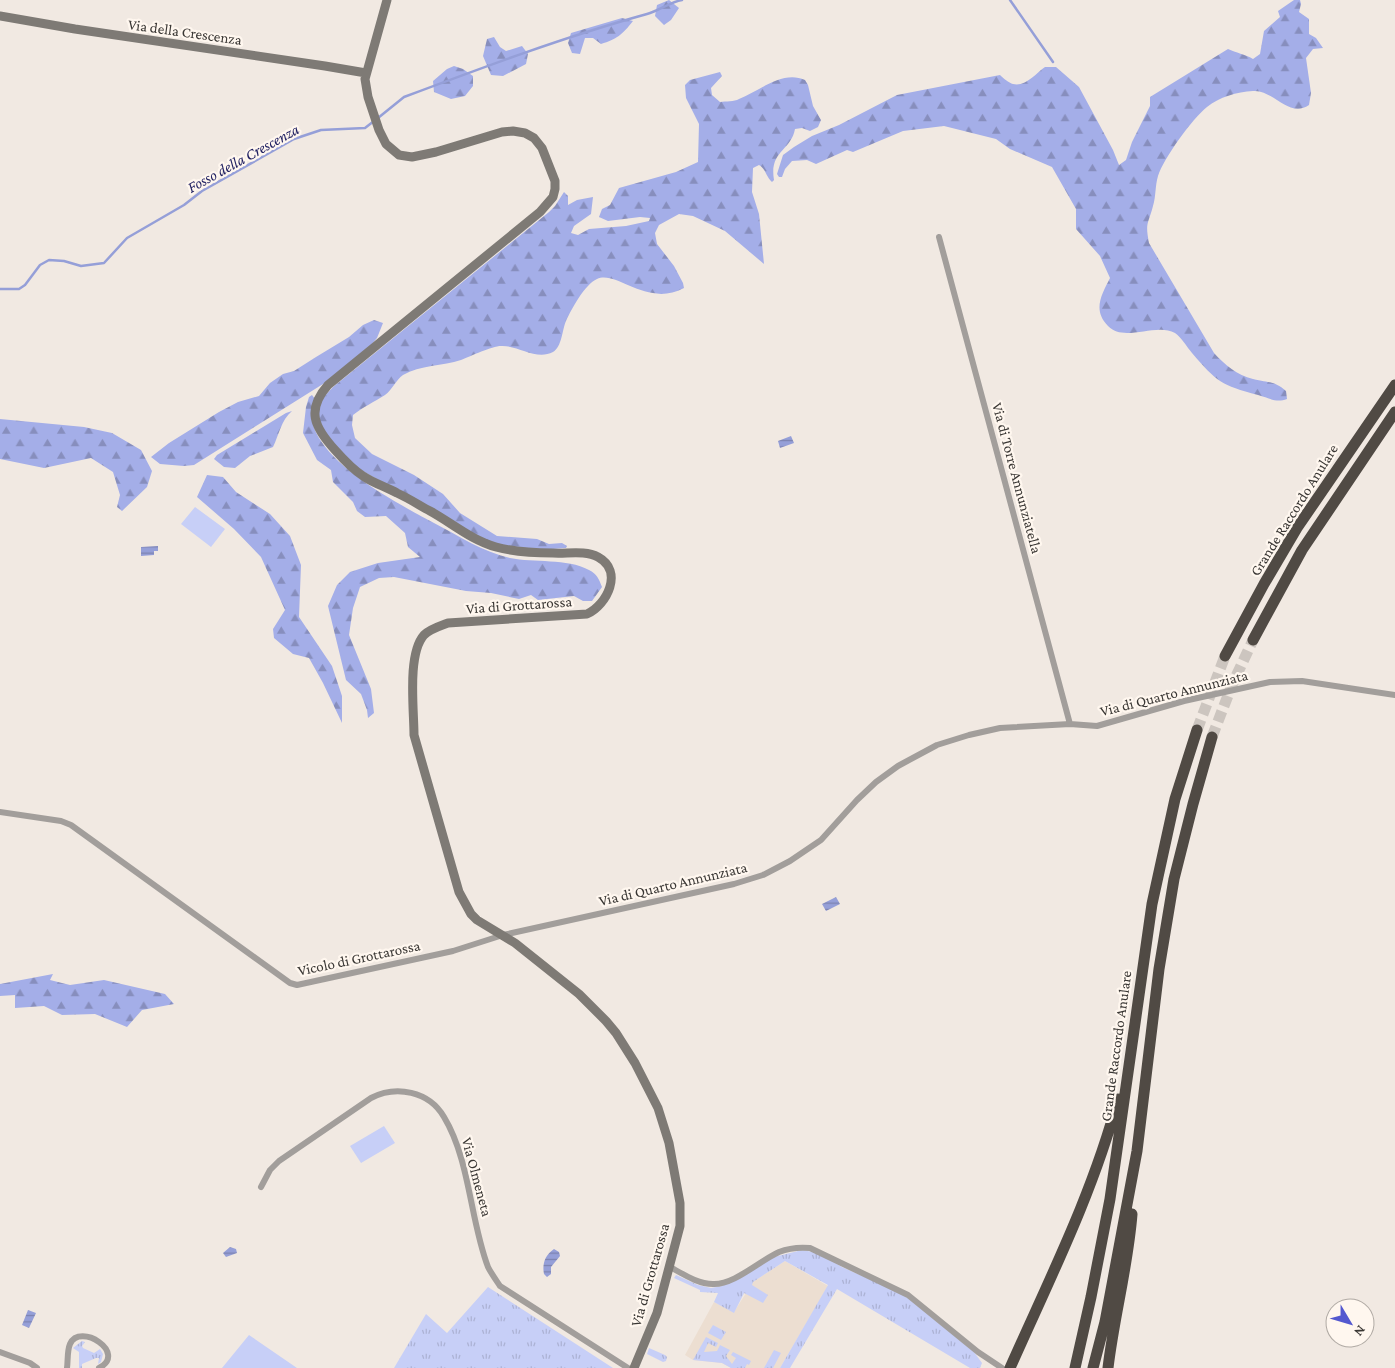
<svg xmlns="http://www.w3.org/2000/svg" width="1395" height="1368" viewBox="0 0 1395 1368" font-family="'Crimson Pro',serif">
	<defs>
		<pattern id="grass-tufts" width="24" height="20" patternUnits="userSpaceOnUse" patternTransform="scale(1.25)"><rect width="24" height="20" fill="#c7cff7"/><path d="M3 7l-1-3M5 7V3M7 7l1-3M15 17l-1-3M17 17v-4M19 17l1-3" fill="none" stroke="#acb2d4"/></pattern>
		<pattern id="forest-firs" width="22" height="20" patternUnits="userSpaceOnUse" patternTransform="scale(1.25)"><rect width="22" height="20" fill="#a4aee8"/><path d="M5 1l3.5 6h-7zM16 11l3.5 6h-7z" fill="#878ebd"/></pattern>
		<pattern id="water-rules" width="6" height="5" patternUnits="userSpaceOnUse" patternTransform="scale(1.25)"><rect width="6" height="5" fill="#959fd8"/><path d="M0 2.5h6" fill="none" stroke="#7b82b0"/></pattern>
	</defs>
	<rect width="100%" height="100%" fill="#f1e9e2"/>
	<path fill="#ecded1" d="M 785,1261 L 828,1286 L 780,1368 L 731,1368 L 722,1363 L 693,1360 L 685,1355 L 714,1302 L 734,1312 L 753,1282 Z"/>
	<path fill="url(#grass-tufts)" d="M 802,1250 L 819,1253 L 842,1267 L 894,1290 L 908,1298 L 974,1352 L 982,1363 L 980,1368 L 970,1368 L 837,1289 L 790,1368 L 780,1368 L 828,1285 L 785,1261 L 753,1282 L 752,1285 L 768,1295 L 763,1303 L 744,1293 L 734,1313 L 714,1302 L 718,1293 L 700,1292 L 700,1290 L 674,1278 L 676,1275 L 698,1285 L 711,1288 L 722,1286 L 774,1257 Z
		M 488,1287 L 613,1368 L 394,1368 L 426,1314 L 447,1333 Z
		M 713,1325 L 726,1332 L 721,1340 L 708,1333 Z
		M 706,1337 L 718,1343 L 716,1347 L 708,1343 L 704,1352 L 717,1351 L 720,1345 L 730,1350 L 726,1356 L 732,1364 L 736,1358 L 731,1355 L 733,1352 L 751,1361 L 749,1365 L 747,1364 L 745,1368 L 731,1368 L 722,1363 L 693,1360 Z
		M 82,1341 L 85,1342 L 82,1346 L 83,1348 L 94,1353 L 100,1349 L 103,1354 L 101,1362 L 98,1364 L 99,1358 L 96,1358 L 82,1364 L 82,1368 L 79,1368 L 79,1352 L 73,1348 Z
		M 649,1348 L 665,1355 L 667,1357 L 666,1361 L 663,1362 L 647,1354 Z
		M 774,1350 L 781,1353 L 773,1368 L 764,1368 Z"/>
	<path fill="url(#forest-firs)" d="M 669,0 L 679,8 L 671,20 L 664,25 L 655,16 L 657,5 Z
		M 1294,0 L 1300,0 L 1301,4 L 1299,12 L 1309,19 L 1309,34 L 1316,38 L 1323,48 L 1313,49 L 1306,58 L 1311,93 L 1309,105 C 1289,119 1273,89 1253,91 C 1237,92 1219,97 1207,107 C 1192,119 1164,158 1158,176 C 1155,186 1156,196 1153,206 C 1148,225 1145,222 1149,243 L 1214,353 C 1225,365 1237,375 1253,379 C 1268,383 1273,380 1286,391 L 1287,399 C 1276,403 1269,398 1258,395 C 1221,385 1217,382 1192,353 C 1187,347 1181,337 1175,333 C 1156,322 1124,343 1108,326 C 1092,310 1102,294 1110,278 L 1100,256 L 1076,229 L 1076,209 L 1052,167 L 1010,149 L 996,139 L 944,126 L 903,131 L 853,152 L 847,150 L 816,164 L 807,160 L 792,161 L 785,169 L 782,177 L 779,177 L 777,174 L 783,155 L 794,147 L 812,136 L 839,125 L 897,95 L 1000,75 C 1003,78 1009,83 1013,84 C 1026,87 1036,73 1045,67 L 1056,67 L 1079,87 L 1113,150 L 1119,165 L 1126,160 L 1132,142 L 1150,106 L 1150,97 L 1228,49 C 1236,53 1245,54 1253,59 L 1260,54 L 1264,31 L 1280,17 L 1278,11 Z
		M 622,18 L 633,21 C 622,35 617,39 601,44 L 593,38 L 585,38 L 580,54 L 572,53 L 568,43 L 571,33 Z
		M 494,37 L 500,47 L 506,51 L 522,46 L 528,54 L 526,64 L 503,76 L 491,75 L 483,56 L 487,39 Z
		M 454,66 L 463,69 L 473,76 L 473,86 L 465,96 L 451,99 L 434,92 L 433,81 L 447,69 Z
		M 720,72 L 722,76 L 711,88 L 712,95 L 720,102 C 726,101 734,102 739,99 C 760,91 782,70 805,80 L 808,85 L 813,106 L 821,120 L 818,127 L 810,131 L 802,128 L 795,129 C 791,151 769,151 774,180 L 772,182 C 766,177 766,169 759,165 L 753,168 L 752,192 L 759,214 L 764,264 L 725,231 L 693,216 L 679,214 L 659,225 L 655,233 L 657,244 L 674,266 L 683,283 L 684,288 C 647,308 617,270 597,279 C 585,284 571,310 566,321 C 562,330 562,347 553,352 C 536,361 518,345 501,346 C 492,346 471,356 461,360 C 443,366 420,365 403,375 C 396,380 392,390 385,395 C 374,402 363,407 353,415 L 352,425 L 355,438 L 372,454 L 414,475 L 443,494 L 460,513 L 497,536 L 537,539 L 549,544 L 562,543 L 567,546 L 566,548 L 538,550 L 501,547 L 476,537 L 344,460 L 325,436 L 319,419 L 319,408 L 322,399 L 333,387 L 549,212 L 555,206 L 564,192 L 568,196 L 568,205 L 577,200 L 593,197 L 591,214 L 574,226 L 571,233 L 578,235 L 589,229 L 626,226 L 649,221 L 650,218 L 640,217 L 608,221 L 599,217 L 602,209 L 610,205 L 619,188 L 676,172 L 698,162 L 699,124 L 686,98 L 685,85 L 690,80 Z
		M 374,320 L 383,323 L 377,338 L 365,352 L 323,384 L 194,465 L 184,466 L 160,464 L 151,457 L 169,443 L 219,412 L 238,402 L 259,396 L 270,383 L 283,374 L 294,371 L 316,357 L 349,337 L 363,325 Z
		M 312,395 L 315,399 C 291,450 399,504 434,523 C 459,536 483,552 510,558 C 534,563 567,558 589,570 C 597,574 599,579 602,587 L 592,601 L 583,601 L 574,596 L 538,600 L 531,595 L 519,599 L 491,593 L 466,591 L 394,577 L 379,578 L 360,587 L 353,608 L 349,635 L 371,689 L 374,713 L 368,718 L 367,710 L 361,694 L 346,680 L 328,606 L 337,585 L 350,572 L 378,563 L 420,557 L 408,547 L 405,533 L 386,516 L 365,517 L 357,511 L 353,502 L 333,482 L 331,470 L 317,460 L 303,433 L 306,407 L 309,397 Z
		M 292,411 C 281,420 279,435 273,447 L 250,456 L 235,468 L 224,467 L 214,459 L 217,455 L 286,413 Z
		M 0,419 L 84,427 L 112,433 L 141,450 L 152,471 L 147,487 L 122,511 L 117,507 L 120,495 L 113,472 L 91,458 L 44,468 L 0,459 Z
		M 207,475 L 223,477 L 236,492 L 270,514 L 290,536 L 301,565 L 299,617 L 332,666 L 342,696 L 342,723 L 323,683 L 309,658 L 293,654 L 274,638 L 273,629 L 285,610 L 261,557 L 234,529 L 197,497 Z
		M 53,974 L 50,980 L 70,985 L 104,980 L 165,994 L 174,1004 L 142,1010 L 127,1027 L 95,1014 L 62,1015 L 44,1006 L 15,1008 L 15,995 L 0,996 L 0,984 Z"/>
	<path fill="#c7cff7" d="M 195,507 L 225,529 L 211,547 L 181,524 Z
		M 384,1126 L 395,1143 L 361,1163 L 350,1146 Z
		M 249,1335 L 297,1368 L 222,1368 Z"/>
	<path fill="url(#water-rules)" d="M 791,436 L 794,443 L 780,448 L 778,441 Z
		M 158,546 L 158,551 L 154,551 L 154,555 L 141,556 L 141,547 Z
		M 836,897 L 840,904 L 826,911 L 822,904 Z
		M 230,1247 L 236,1249 L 237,1253 L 226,1257 L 223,1253 Z
		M 554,1249 L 559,1252 L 560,1256 L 551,1267 L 551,1274 L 547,1277 L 544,1274 C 542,1264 545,1255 554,1249 Z
		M 28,1310 L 36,1313 L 29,1328 L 22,1325 Z"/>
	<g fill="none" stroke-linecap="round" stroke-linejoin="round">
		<path stroke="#959fd8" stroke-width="2.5" d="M 1010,0 L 1053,62
			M 378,118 L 404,97 C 484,67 564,37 647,14 C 659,11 670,2 682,0
			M 0,289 L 19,289 L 25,285 L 40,265 L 49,260 L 64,261 L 81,266 L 104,263 L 127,238 L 184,205 L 202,191 L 294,139 L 321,130 L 365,128 L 374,121"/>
		<path stroke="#ccc5bf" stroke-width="11" stroke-dasharray="11 5.5" stroke-linecap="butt" d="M 1197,730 L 1225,656
			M 1212,737 L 1232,685 L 1253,640"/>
		<path stroke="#a29e9b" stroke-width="6" d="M 939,237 L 1070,724
			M 0,812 L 61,821 L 71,825 L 290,983 L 297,985 L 453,951 L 503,935 L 734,884 L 763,875 L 790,861 L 821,840 L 857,800 L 876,782 L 898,766 L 937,745 L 969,735 L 1000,728 L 1070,724 L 1097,726 L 1184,701 L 1270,682 L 1302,681 L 1395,695
			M 261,1187 L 270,1170 L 279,1161 L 371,1098 C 396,1085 429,1091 444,1117 C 470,1160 470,1220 488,1267 C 491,1273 496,1280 500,1286 L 628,1368
			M 670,1267 C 683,1274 698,1284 713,1284 C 734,1285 759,1261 779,1252 C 789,1248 799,1247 810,1248 L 908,1295 L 978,1352 L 1002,1368
			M 0,1352 L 30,1363 L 37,1368
			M 67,1368 C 68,1361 67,1351 70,1344 C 80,1322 128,1353 99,1368"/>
		<path stroke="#7e7a75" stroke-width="9" d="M 387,0 L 365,79 L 368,97 L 379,130 L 386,144 L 399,155 L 412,157 L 436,152 L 502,132 L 513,131 L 525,133 L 534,138 L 542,148 L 555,181 L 555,189 L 553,197 L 540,212 L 328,385 C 306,410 314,427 335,450 C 343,459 352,469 363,476 C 373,483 386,487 397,493 C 408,498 419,505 430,511 C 452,523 471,540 496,547 C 514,552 534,553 553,553 C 567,554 585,550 598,557 C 624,571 607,605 587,614 L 448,623 C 440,626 430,629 424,635 C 407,654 414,710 414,735 L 459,892 L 471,914 L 477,920 L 515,943 L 579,994 L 606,1021 L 616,1033 L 635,1063 L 658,1108 L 669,1143 L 680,1203 L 680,1226 L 657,1313 L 634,1368
			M 0,16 L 75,29 L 325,66 L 366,73"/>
		<path stroke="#504a44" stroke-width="11" d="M 1253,640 L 1302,550 L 1395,412
			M 1225,656 L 1264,584 L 1297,528 L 1395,385
			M 1010,1368 C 1049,1280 1093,1193 1118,1099
			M 1075,1368 L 1091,1297 L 1110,1199 L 1152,904 L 1175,799 L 1197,730
			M 1093,1368 L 1105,1322 L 1137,1151 L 1159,969 L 1174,879 L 1193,804 L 1212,737
			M 1108,1368 C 1114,1317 1128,1266 1132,1214"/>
	</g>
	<g text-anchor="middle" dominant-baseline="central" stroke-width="4.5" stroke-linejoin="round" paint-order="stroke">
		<g font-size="15" fill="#3a3734" stroke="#fff7ef">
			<text transform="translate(185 32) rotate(8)">Via della Crescenza</text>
			<text transform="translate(1017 478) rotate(75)">Via di Torre Annunziatella</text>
			<text transform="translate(1294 510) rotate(-58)">Grande Raccordo Anulare</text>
			<text transform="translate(519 605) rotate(-4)">Via di Grottarossa</text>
			<text transform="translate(1174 693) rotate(-14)">Via di Quarto Annunziata</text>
			<text transform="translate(673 884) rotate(-13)">Via di Quarto Annunziata</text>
			<text transform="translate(359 958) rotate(-12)">Vicolo di Grottarossa</text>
			<text transform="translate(1116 1046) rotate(-82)">Grande Raccordo Anulare</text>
			<text transform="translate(477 1177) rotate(75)">Via Olmeneta</text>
			<text transform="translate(650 1275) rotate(-74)">Via di Grottarossa</text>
		</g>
		<g font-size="16" font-style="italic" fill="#1e1e60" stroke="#fff7ef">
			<text transform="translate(243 158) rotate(-29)">Fosso della Crescenza</text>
		</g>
	</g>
	<g transform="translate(1350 1323) rotate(128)"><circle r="24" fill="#fff7ef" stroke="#b0aaa4"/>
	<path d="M0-4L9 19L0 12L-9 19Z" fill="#5358cf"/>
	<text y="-8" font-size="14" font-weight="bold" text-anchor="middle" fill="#3a3734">N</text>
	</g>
</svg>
